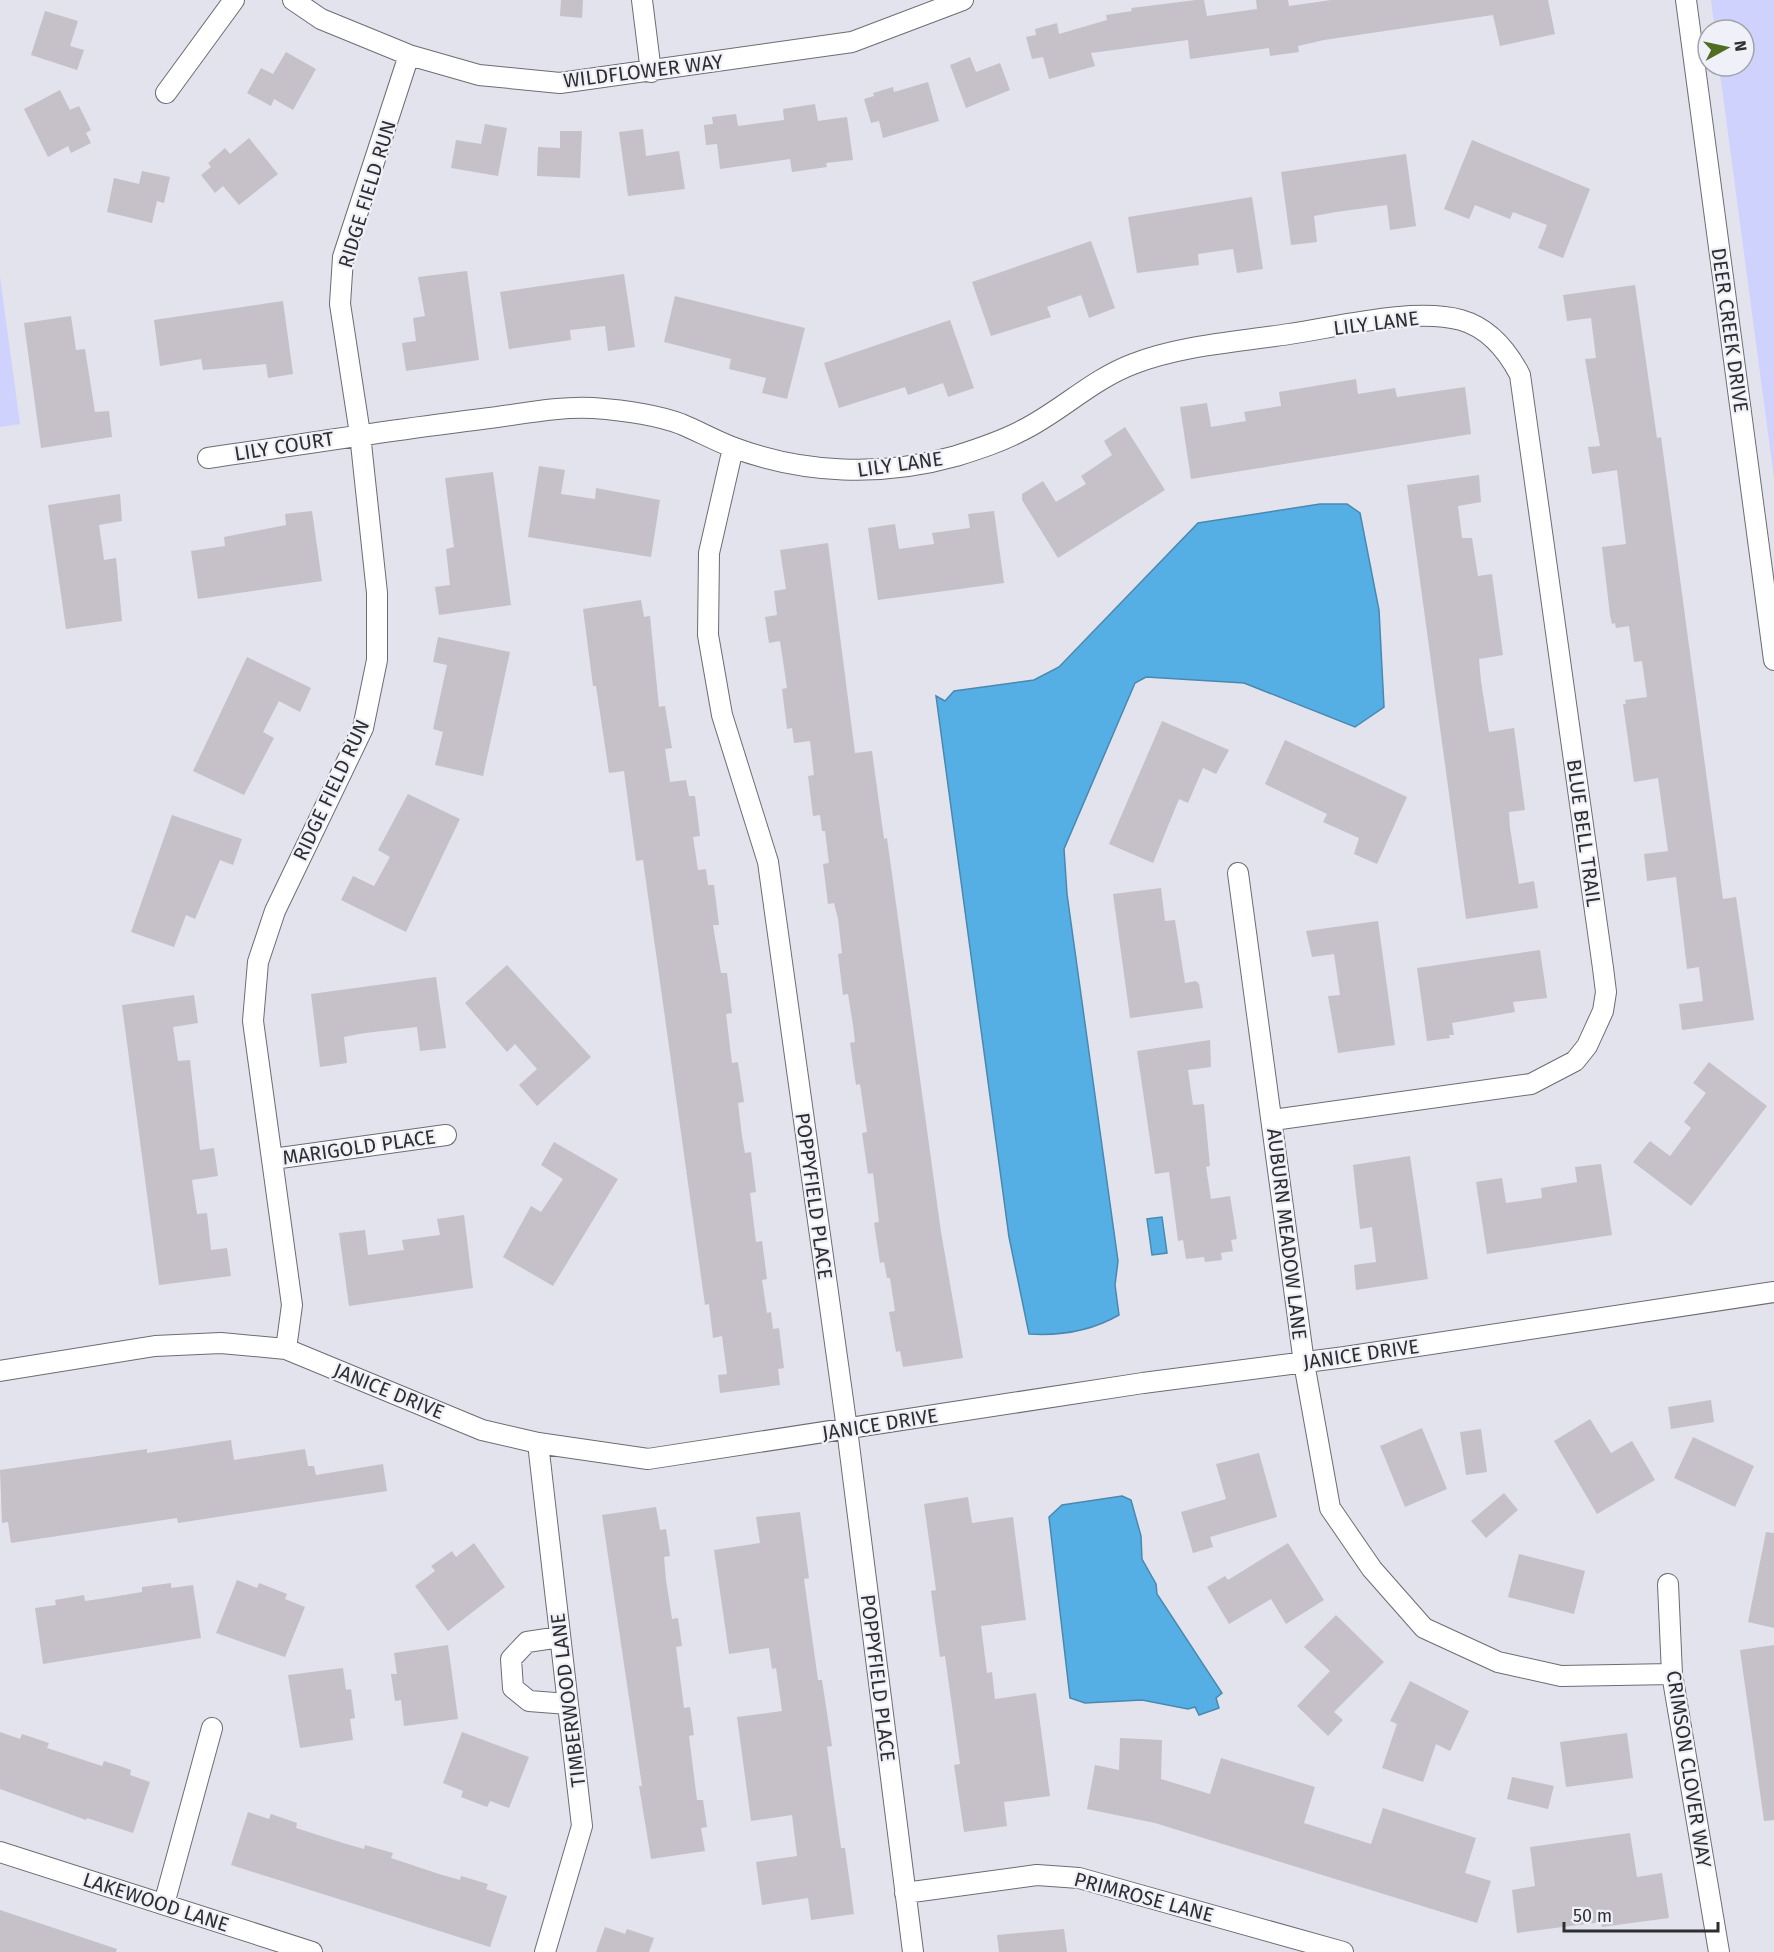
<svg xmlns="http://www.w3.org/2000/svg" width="1774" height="1952" viewBox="0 0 1774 1952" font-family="'Fira Sans',sans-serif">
	<rect width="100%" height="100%" fill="#e2e3ec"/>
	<path fill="#ced2fc" d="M 1711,0 L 1774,0 L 1774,478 L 1719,66 L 1744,66 L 1744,30 L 1715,30 Z
		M 0,277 L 20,424 L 0,427 Z"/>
	<path fill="#55afe5" stroke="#4a89af" stroke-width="1.5" d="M 1320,504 L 1347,504 L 1360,513 L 1379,610 L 1384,707 L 1355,727 L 1244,683 L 1146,677 L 1135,683 L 1064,849 L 1067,894 L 1118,1261 L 1115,1285 L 1119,1315 C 1091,1331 1060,1336 1029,1334 L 1009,1237 L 936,696 L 945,701 L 954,691 L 1034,680 L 1059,667 L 1198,523 Z
		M 1162,1217 L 1167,1253 L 1152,1255 L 1147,1219 Z
		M 1122,1496 L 1131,1500 L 1141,1536 L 1142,1559 L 1156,1584 L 1157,1594 L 1222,1693 L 1216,1698 L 1219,1708 L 1199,1715 L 1195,1707 L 1188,1709 L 1142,1700 L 1085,1703 L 1070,1698 L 1049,1517 L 1062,1505 Z"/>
	<path fill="#c6c0c8" d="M 561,0 L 583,0 L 582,18 L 560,16 Z
		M 1196,0 L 1204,0 L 1207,16 L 1257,9 L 1256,0 L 1288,0 L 1289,6 L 1331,0 L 1548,0 L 1555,34 L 1500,46 L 1493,15 L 1324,40 L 1298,46 L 1299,52 L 1270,56 L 1269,48 L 1190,59 L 1188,40 L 1091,53 L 1095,66 L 1049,79 L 1043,57 L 1032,59 L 1026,37 L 1036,35 L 1035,29 L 1057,23 L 1059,34 L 1107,20 L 1106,15 L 1132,11 L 1131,8 Z
		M 45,11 L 78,21 L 70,46 L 84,50 L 77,70 L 31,55 Z
		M 286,52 L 316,69 L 293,110 L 274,99 L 271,106 L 247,93 L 261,68 L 273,74 Z
		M 970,57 L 976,72 L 1000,63 L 1010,90 L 966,108 L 950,65 Z
		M 928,82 L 939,121 L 883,138 L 879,121 L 871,123 L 864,99 L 874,96 L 873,93 L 893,87 L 894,92 Z
		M 60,90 L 70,110 L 79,106 L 91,130 L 86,133 L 91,143 L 71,153 L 68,146 L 48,157 L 24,109 Z
		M 815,104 L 818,121 L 847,117 L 853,160 L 826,163 L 827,167 L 792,172 L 790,159 L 720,169 L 717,144 L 706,145 L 704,125 L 713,124 L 712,117 L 736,114 L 738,126 L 784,120 L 783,109 Z
		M 485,124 L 507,128 L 498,176 L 451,168 L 456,140 L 481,144 Z
		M 643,129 L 646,156 L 679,151 L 685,189 L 628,196 L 619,132 Z
		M 560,131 L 582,131 L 580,178 L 537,176 L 538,147 L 560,148 Z
		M 249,138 L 278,174 L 239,205 L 223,186 L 215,193 L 201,175 L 211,167 L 208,163 L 225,148 L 230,154 Z
		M 1472,140 L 1590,189 L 1563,258 L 1538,248 L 1547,225 L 1513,212 L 1510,219 L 1475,205 L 1469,219 L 1444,209 Z
		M 1406,154 L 1416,226 L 1390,230 L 1387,205 L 1336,212 L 1314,216 L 1317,242 L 1291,245 L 1281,172 Z
		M 142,171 L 170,177 L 164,203 L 157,201 L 152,223 L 107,212 L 114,178 L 139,184 Z
		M 1252,197 L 1263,269 L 1237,273 L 1233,249 L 1198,254 L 1199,265 L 1137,273 L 1128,217 Z
		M 1091,241 L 1115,308 L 1089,318 L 1081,295 L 1047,307 L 1051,317 L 991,336 L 972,282 Z
		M 467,271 L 479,360 L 406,371 L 402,343 L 416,341 L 413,318 L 425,316 L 418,277 Z
		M 624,274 L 635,347 L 608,351 L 605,326 L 570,330 L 571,340 L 509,349 L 500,292 Z
		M 1635,285 L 1657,438 L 1661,437 L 1723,899 L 1736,897 L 1754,1020 L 1682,1030 L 1679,1004 L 1703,1001 L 1699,967 L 1687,969 L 1676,877 L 1647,881 L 1644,854 L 1668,851 L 1658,778 L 1634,782 L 1623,704 L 1626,704 L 1625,700 L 1647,697 L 1642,661 L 1634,662 L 1629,626 L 1616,628 L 1615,623 L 1612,624 L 1610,615 L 1602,547 L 1626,544 L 1617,470 L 1592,474 L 1588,447 L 1600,446 L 1585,359 L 1596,358 L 1591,318 L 1567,321 L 1563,295 Z
		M 675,296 L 805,328 L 787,399 L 762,393 L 766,378 L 729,369 L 731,359 L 664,342 Z
		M 283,301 L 293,374 L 268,378 L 266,364 L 203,370 L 201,359 L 160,366 L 154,320 Z
		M 71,316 L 76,350 L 85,349 L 95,412 L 109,411 L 112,437 L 41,448 L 24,323 Z
		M 950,320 L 974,388 L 948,397 L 943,383 L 908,395 L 905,387 L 839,408 L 824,363 Z
		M 1356,379 L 1358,394 L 1395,388 L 1397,397 L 1465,387 L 1471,434 L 1191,479 L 1180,407 L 1207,403 L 1211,427 L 1246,421 L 1244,412 L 1281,406 L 1279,392 Z
		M 1125,427 L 1165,490 L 1058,558 L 1022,500 L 1022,494 L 1043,481 L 1056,502 L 1086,484 L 1081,476 L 1112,455 L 1104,441 Z
		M 539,466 L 565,470 L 561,494 L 595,499 L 596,488 L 660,500 L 651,557 L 528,537 Z
		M 493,472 L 511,605 L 439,615 L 435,587 L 450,585 L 446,549 L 454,547 L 445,478 Z
		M 1479,475 L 1481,502 L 1458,506 L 1462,538 L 1472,538 L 1478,576 L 1492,574 L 1503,655 L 1479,659 L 1481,681 L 1489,732 L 1514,728 L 1525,810 L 1509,812 L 1510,828 L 1519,884 L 1534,881 L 1538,908 L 1466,919 L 1407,485 Z
		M 120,494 L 122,521 L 99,525 L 104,560 L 116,558 L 122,621 L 66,629 L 48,505 Z
		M 312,511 L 322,581 L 198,599 L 191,551 L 225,546 L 224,537 L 286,525 L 285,514 Z
		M 994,511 L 1004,583 L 878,600 L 868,528 L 895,524 L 899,549 L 934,544 L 932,533 L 970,528 L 968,514 Z
		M 828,543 L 855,753 L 872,751 L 884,839 L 887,838 L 941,1232 L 963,1358 L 903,1367 L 900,1351 L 896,1352 L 889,1312 L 895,1311 L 890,1278 L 887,1278 L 884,1262 L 880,1263 L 874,1223 L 879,1222 L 877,1205 L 873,1173 L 868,1174 L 862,1133 L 867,1132 L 860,1084 L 856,1085 L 850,1043 L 855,1042 L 853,1025 L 848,994 L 843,995 L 838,954 L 842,953 L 838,919 L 834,903 L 828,904 L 823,864 L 829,863 L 825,831 L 822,831 L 820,815 L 813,816 L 808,776 L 814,775 L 810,741 L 794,743 L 792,728 L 787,729 L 782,689 L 787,688 L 780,641 L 769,643 L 765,617 L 777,615 L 774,591 L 786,589 L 780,550 Z
		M 641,600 L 644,617 L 650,616 L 659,707 L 665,706 L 672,748 L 665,749 L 670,782 L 686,780 L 689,796 L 695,796 L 700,836 L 693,837 L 698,870 L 706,869 L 708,885 L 714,885 L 719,925 L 713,925 L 721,973 L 727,973 L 732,1013 L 726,1014 L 732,1063 L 738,1062 L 744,1102 L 738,1103 L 742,1136 L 745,1153 L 751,1152 L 756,1192 L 750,1193 L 756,1242 L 762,1241 L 767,1279 L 762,1280 L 767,1313 L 771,1312 L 773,1329 L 779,1328 L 784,1368 L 778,1369 L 780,1385 L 720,1393 L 718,1375 L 727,1374 L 722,1336 L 713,1338 L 709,1304 L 705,1305 L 643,860 L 636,861 L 624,771 L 609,773 L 596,686 L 593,686 L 583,609 Z
		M 438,637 L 510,652 L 483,776 L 435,765 L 443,732 L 433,729 L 447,665 L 433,662 Z
		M 247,657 L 311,688 L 300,712 L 279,701 L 263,732 L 274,738 L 244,795 L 193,771 Z
		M 1162,721 L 1229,750 L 1216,774 L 1203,768 L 1188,803 L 1179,799 L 1153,863 L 1109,844 Z
		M 1285,740 L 1407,797 L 1377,864 L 1354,854 L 1359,838 L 1323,822 L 1327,814 L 1265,784 Z
		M 408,794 L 460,819 L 406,932 L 341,900 L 353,876 L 374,886 L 390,857 L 378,850 Z
		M 172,815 L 242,839 L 233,865 L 220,860 L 195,919 L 186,915 L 174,947 L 131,932 Z
		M 1161,888 L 1165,921 L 1175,920 L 1185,983 L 1196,981 L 1199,984 L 1203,1008 L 1130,1018 L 1113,894 Z
		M 1378,921 L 1395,1045 L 1338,1053 L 1328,996 L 1340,995 L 1334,954 L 1312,957 L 1306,931 Z
		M 1540,950 L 1547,998 L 1513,1002 L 1515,1012 L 1452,1023 L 1454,1035 L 1449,1035 L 1450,1038 L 1427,1041 L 1417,968 Z
		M 507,965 L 591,1057 L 537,1106 L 519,1085 L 537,1069 L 515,1044 L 507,1052 L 465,1003 Z
		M 436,977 L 446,1048 L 420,1051 L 417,1027 L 365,1033 L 344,1037 L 347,1063 L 320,1067 L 311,994 Z
		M 194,995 L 198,1023 L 173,1027 L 178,1061 L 190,1060 L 200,1150 L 214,1148 L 218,1176 L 192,1180 L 197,1214 L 207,1213 L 211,1250 L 227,1248 L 231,1276 L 159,1285 L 122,1005 Z
		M 1210,1040 L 1211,1067 L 1188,1070 L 1193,1105 L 1204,1104 L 1210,1166 L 1206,1167 L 1211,1199 L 1230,1196 L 1237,1239 L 1231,1240 L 1233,1251 L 1221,1253 L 1222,1260 L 1205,1262 L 1204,1257 L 1186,1259 L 1183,1240 L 1178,1241 L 1169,1172 L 1155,1174 L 1137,1051 Z
		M 1709,1062 L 1767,1106 L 1691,1206 L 1633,1162 L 1650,1141 L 1670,1156 L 1691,1128 L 1684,1122 L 1706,1093 L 1693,1083 Z
		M 554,1142 L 618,1179 L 553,1286 L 503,1257 L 531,1206 L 541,1212 L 563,1179 L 541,1165 Z
		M 1410,1156 L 1428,1279 L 1356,1290 L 1354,1265 L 1376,1262 L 1372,1227 L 1360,1229 L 1353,1165 Z
		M 1601,1164 L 1612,1235 L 1487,1254 L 1476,1182 L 1502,1178 L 1506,1203 L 1542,1198 L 1541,1188 L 1577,1182 L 1575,1167 Z
		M 464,1215 L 473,1288 L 349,1306 L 339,1233 L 365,1230 L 368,1255 L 404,1250 L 402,1240 L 440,1235 L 437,1219 Z
		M 1711,1400 L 1714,1422 L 1671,1429 L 1668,1407 Z
		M 1590,1419 L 1611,1453 L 1632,1441 L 1655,1480 L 1597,1514 L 1554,1441 Z
		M 1422,1428 L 1447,1489 L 1405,1507 L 1380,1446 Z
		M 1481,1429 L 1487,1472 L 1466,1475 L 1460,1432 Z
		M 1693,1437 L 1754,1466 L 1735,1507 L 1674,1478 Z
		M 231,1440 L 234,1460 L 305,1449 L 308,1466 L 314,1466 L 316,1475 L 383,1464 L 387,1491 L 178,1523 L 177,1518 L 11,1543 L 8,1522 L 2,1523 L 0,1470 L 147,1449 L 147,1453 Z
		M 1259,1453 L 1277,1517 L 1210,1537 L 1213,1547 L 1193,1553 L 1181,1512 L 1226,1499 L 1216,1464 Z
		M 1504,1493 L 1518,1510 L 1486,1538 L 1471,1521 Z
		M 968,1497 L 972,1523 L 1013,1517 L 1026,1620 L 981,1626 L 987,1673 L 992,1672 L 995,1699 L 1036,1693 L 1050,1796 L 1004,1802 L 1007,1826 L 964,1832 L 954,1765 L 960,1764 L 945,1656 L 940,1657 L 931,1591 L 936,1590 L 924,1504 Z
		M 656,1507 L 660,1530 L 666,1529 L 670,1556 L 664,1557 L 666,1580 L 672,1619 L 678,1618 L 682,1646 L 676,1647 L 684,1708 L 690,1707 L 694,1735 L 689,1736 L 697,1800 L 703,1800 L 707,1827 L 701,1828 L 705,1851 L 651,1859 L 639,1786 L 642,1786 L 602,1515 Z
		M 800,1512 L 809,1578 L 804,1579 L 818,1680 L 822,1680 L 832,1746 L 827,1747 L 841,1848 L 845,1848 L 854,1914 L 811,1920 L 808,1898 L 762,1905 L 756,1862 L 797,1856 L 792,1815 L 751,1821 L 737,1717 L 782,1711 L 776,1668 L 772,1669 L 769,1648 L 729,1654 L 714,1550 L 760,1543 L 756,1517 Z
		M 1766,1532 L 1774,1533 L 1774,1628 L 1748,1622 Z
		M 474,1543 L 505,1587 L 448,1631 L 415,1586 L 435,1571 L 431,1566 L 441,1559 L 452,1551 L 456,1557 Z
		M 1288,1543 L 1324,1600 L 1286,1624 L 1271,1599 L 1229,1624 L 1207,1587 L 1225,1576 L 1228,1580 Z
		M 1519,1554 L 1585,1571 L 1574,1614 L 1508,1597 Z
		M 237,1580 L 257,1588 L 259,1583 L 287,1594 L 285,1599 L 305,1607 L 285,1657 L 216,1633 Z
		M 171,1583 L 171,1588 L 193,1585 L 201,1638 L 43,1664 L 35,1608 L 56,1605 L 55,1600 L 84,1595 L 85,1601 L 106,1598 L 142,1592 L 142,1587 Z
		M 1336,1615 L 1384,1662 L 1334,1712 L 1343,1720 L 1328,1736 L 1297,1706 L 1330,1671 L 1304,1647 Z
		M 448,1645 L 458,1719 L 404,1726 L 401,1700 L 395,1701 L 391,1674 L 397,1674 L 394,1653 Z
		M 1774,1645 L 1774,1820 L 1764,1821 L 1740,1650 Z
		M 343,1668 L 346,1690 L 351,1689 L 355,1718 L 350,1719 L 353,1740 L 300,1748 L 288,1675 Z
		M 1410,1681 L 1469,1711 L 1450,1751 L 1436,1744 L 1423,1782 L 1382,1768 L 1397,1724 L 1390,1721 Z
		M 0,1732 L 20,1739 L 22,1734 L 49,1743 L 47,1748 L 102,1766 L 104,1761 L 120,1766 L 131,1770 L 130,1775 L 150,1782 L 133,1833 L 87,1818 L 86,1820 L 0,1789 Z
		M 462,1732 L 529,1757 L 509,1808 L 490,1801 L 487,1807 L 461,1797 L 463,1791 L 443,1783 Z
		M 1627,1733 L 1633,1778 L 1566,1787 L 1560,1742 Z
		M 1120,1738 L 1162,1740 L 1161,1779 L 1210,1794 L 1221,1758 L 1315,1787 L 1304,1823 L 1371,1844 L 1383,1808 L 1476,1838 L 1465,1873 L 1491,1881 L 1477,1923 L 1155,1823 L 1087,1809 L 1095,1765 L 1119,1770 Z
		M 1512,1777 L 1554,1786 L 1548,1809 L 1507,1799 Z
		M 248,1812 L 269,1819 L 271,1814 L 297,1823 L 296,1828 L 343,1843 L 364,1849 L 365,1845 L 393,1853 L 391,1858 L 439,1874 L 460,1880 L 461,1876 L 488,1884 L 486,1889 L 507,1896 L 490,1947 L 231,1865 Z
		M 1630,1833 L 1637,1877 L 1662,1873 L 1669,1918 L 1602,1927 L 1601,1922 L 1517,1933 L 1512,1890 L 1535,1886 L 1530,1847 Z
		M 0,1910 L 117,1949 L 116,1952 L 0,1952 Z
		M 605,1927 L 625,1934 L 627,1929 L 654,1938 L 649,1952 L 596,1952 Z
		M 1064,1929 L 1067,1952 L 999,1952 L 997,1935 Z"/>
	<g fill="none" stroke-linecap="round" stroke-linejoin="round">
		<g stroke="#6c6d74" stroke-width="22">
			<path id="minor" d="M 293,0 L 321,19 L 409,55 L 479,75 L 560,83 L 852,42 L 963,0
				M 642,0 L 651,72
				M 1686,0 L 1774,660
				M 166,93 L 234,0
				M 733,448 L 709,553 L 708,635 L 722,715 L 768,862 L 847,1429 L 913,1952
				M 208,458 C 299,445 390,430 482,419 C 518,415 556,406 593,408 C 621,410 654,414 681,424 C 698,431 714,440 732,447 C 803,474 882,477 956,456 C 978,449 1000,442 1021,431 C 1060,412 1091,380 1133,364 C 1182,345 1238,342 1289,334 C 1337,327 1415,307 1461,320 C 1489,328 1507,350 1520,375 L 1603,968 L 1606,992 L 1603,1011 L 1587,1046 L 1575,1061 L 1531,1084 L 1273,1120
				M 1238,873 L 1304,1363 L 1330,1508 L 1372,1569 L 1424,1628 L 1498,1662 L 1561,1676 L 1672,1674
				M 273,1159 L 446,1135
				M 286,1349 L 292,1305 L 253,1021 L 258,962 L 275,911 L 363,728 L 377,660 L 377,593 L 360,434 L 340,304 L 343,257 L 409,55
				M 0,1371 L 155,1346 L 221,1343 L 286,1349 L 482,1430 L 538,1443 L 648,1459 L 1143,1383 L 1345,1357 L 1774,1292
				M 538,1443 L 582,1826 L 545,1952
				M 1668,1584 L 1672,1674 L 1719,1952
				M 560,1637 L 527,1642 L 511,1659 L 513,1688 L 529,1701 L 568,1704
				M 0,1852 L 312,1952
				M 905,1893 L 1037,1875 L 1079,1878 L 1343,1952
				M 164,1904 L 212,1728"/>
		</g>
		<use href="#minor" stroke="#fff" stroke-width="20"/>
	</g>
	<g text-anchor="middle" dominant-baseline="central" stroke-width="4.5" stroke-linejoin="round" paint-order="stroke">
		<g font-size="20" fill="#2f2f32" stroke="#f0f0f9">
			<text transform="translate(643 71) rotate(-7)">WILDFLOWER WAY</text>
			<text transform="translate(367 194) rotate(-73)">RIDGE FIELD RUN</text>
			<text transform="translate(1376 323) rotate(-7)">LILY LANE</text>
			<text transform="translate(1730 330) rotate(82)">DEER CREEK DRIVE</text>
			<text transform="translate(284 446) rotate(-9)">LILY COURT</text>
			<text transform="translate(900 464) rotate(-8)">LILY LANE</text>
			<text transform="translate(331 790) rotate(-65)">RIDGE FIELD RUN</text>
			<text transform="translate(1584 833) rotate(82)">BLUE BELL TRAIL</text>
			<text transform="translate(359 1147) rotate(-8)">MARIGOLD PLACE</text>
			<text transform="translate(814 1196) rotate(82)">POPPYFIELD PLACE</text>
			<text transform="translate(1287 1234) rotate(83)">AUBURN MEADOW LANE</text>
			<text transform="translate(1361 1354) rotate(-8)">JANICE DRIVE</text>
			<text transform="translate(389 1391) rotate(22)">JANICE DRIVE</text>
			<text transform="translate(880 1424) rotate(-9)">JANICE DRIVE</text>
			<text transform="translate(878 1678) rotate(83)">POPPYFIELD PLACE</text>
			<text transform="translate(568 1700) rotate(-97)">TIMBERWOOD LANE</text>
			<text transform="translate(1689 1769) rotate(81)">CRIMSON CLOVER WAY</text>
			<text transform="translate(1144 1897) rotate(15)">PRIMROSE LANE</text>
			<text transform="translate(156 1902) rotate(18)">LAKEWOOD LANE</text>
		</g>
	</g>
	<g transform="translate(1726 48) rotate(82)"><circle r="28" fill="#f0f0f9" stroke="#a3a3a9" stroke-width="1.5"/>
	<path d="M0-4.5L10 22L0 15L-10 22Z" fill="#506d22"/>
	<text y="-9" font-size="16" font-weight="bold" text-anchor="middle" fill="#2f2f32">N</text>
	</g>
	<path d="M1564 1922v9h154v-9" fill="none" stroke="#2f2f32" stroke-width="3"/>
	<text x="1573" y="1922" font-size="18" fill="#2f2f32" stroke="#f0f0f9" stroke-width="4.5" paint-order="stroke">50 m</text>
</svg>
